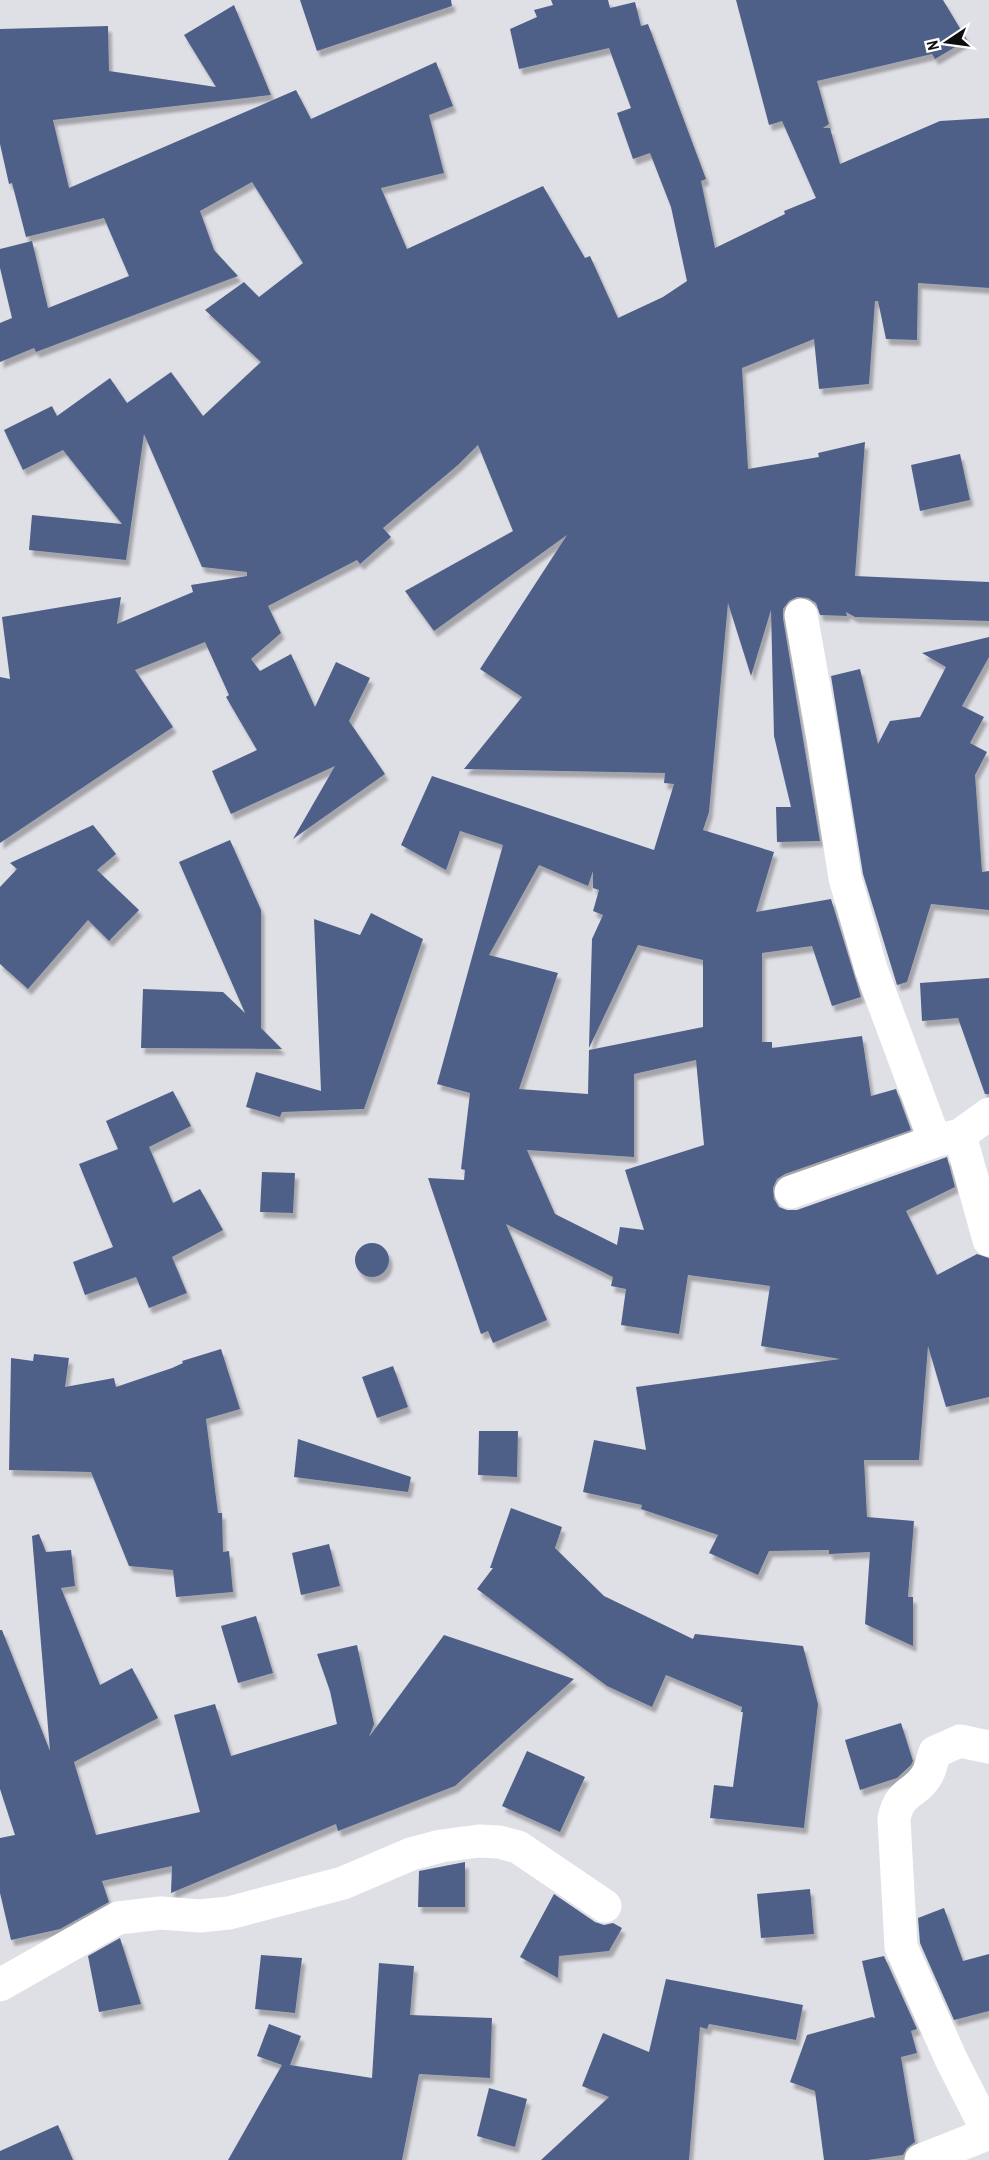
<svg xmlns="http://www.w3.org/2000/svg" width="989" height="2160" viewBox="0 0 989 2160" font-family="'Archivo Narrow',sans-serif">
	<defs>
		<filter id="shadow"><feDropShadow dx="3.5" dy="6" stdDeviation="1.5" flood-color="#0004"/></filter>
	</defs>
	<rect width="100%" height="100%" fill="#dfdfe6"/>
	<path fill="#4f6188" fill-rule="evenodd" filter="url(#shadow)" d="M 300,0 L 451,0 L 452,6 L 317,51 Z
		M 551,0 L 608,0 L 610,8 L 635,2 L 641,26 L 648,24 L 706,179 L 701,181 L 715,248 L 785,214 L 784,211 L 816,198 L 782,121 L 769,125 L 736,0 L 943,0 L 967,40 L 935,59 L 932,54 L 817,81 L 829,124 L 823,128 L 830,128 L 840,164 L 940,121 L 989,118 L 989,288 L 918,283 L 917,340 L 886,339 L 878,301 L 875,301 L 869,384 L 819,389 L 814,339 L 742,368 L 748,469 L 819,457 L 818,453 L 865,442 L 855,576 L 989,582 L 989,621 L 855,617 L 846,612 L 847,616 L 820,615 L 816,603 L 808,598 L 797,597 L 789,601 L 783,609 L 783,618 L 820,841 L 777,842 L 776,807 L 791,807 L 774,736 L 771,610 L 751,676 L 728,603 L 709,812 L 703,830 L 774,852 L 756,912 L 831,899 L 861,997 L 832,1006 L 812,946 L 762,953 L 762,1042 L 772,1042 L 772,1048 L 862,1036 L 871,1096 L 896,1089 L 911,1130 L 785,1174 L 777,1179 L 773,1188 L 774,1199 L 779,1207 L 787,1210 L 797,1210 L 947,1157 L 955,1187 L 906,1211 L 937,1275 L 977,1254 L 989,1258 L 989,1397 L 946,1407 L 928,1346 L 919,1460 L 864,1460 L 867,1517 L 914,1521 L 908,1597 L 913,1597 L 913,1646 L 865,1624 L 870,1552 L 829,1554 L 829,1550 L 769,1551 L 758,1575 L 709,1553 L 718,1535 L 641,1509 L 642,1505 L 583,1492 L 594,1440 L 646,1450 L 636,1387 L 840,1359 L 761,1346 L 770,1286 L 688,1275 L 679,1334 L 621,1325 L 626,1289 L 611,1286 L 613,1277 L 506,1224 L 547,1320 L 493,1343 L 488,1331 L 481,1334 L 428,1178 L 464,1180 L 465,1170 L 461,1169 L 470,1093 L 437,1084 L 503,845 L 460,831 L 446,870 L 401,845 L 432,776 L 654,850 L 674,784 L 664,783 L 665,773 L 464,769 L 522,697 L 480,669 L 567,535 L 434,631 L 405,591 L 513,531 L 478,445 L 458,465 L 383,528 L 391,537 L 360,564 L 357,560 L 268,606 L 281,633 L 251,659 L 260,671 L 291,654 L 315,707 L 336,662 L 370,678 L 349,721 L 385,774 L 293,839 L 335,766 L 231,814 L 212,771 L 257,750 L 226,697 L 229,695 L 205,642 L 135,670 L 173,727 L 0,843 L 0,677 L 10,679 L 2,617 L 121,597 L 117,624 L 193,592 L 191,585 L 247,576 L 247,572 L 202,567 L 144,434 L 126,560 L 29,550 L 32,515 L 122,524 L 63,450 L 23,470 L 4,430 L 52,406 L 57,416 L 110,378 L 127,403 L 171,372 L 203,416 L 261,362 L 205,310 L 244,282 L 259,297 L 303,263 L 252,182 L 200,211 L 214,250 L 238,276 L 36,352 L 34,348 L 0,362 L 0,323 L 12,318 L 0,268 L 0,249 L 32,241 L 48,308 L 129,276 L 104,218 L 26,237 L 12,183 L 9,184 L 0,144 L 0,29 L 108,26 L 109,71 L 216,87 L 184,35 L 234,5 L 271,95 L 53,120 L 69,188 L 296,90 L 311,119 L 436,62 L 453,106 L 429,115 L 444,173 L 381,188 L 407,249 L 543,186 L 585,258 L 590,256 L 618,318 L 663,297 L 687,281 L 671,207 L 650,153 L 633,159 L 617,113 L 631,108 L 609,48 L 519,69 L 510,29 L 537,17 L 534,10 L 553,5 ZM 539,865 L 588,886 L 593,871 L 593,888 L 599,890 L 593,911 L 603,915 L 592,939 L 589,1048 L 638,945 L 703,960 L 703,1027 L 589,1050 L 588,1094 L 519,1089 L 558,973 L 489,955 ZM 696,1060 L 704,1145 L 625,1170 L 644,1230 L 620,1227 L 617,1245 L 555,1214 L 527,1150 L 634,1157 L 634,1074 Z
		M 960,454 L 970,500 L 920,511 L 911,465 Z
		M 989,637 L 989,657 L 962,706 L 984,717 L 970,743 L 987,752 L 975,775 L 982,872 L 989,871 L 989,910 L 931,904 L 907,982 L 897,985 L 863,874 L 831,676 L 860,669 L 878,744 L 890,721 L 920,717 L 946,667 L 922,653 Z
		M 93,825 L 116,854 L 97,870 L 139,910 L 109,941 L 88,920 L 28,989 L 0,964 L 0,887 L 17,869 L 10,863 Z
		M 230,840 L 261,910 L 261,1028 L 282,1049 L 141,1048 L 143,989 L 223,992 L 245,1013 L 179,862 Z
		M 371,913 L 423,939 L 364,1109 L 282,1112 L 280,1117 L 246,1107 L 256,1072 L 321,1091 L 314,919 L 360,935 Z
		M 989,978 L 989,1094 L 985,1094 L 958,1018 L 922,1021 L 920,983 Z
		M 173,1091 L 191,1126 L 149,1147 L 173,1203 L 200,1189 L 223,1230 L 172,1257 L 187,1293 L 149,1308 L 136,1277 L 85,1295 L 73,1262 L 113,1247 L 79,1164 L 118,1149 L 106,1121 Z
		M 262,1172 L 295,1173 L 293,1213 L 260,1212 Z
		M355 1260a17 17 0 1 1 34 0a17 17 0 1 1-34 0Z
		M 221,1349 L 240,1409 L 206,1419 L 218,1513 L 222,1513 L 223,1552 L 229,1551 L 233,1592 L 176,1597 L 173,1570 L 129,1566 L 91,1472 L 9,1470 L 11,1358 L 33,1361 L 34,1354 L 69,1358 L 65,1387 L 114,1378 L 116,1387 L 172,1368 L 183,1363 L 182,1361 Z
		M 393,1366 L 408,1407 L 377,1418 L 362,1377 Z
		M 479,1431 L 518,1431 L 517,1477 L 478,1475 Z
		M 298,1439 L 411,1477 L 408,1492 L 294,1477 Z
		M 511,1508 L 562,1527 L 555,1548 L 604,1596 L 693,1639 L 695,1634 L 803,1646 L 818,1704 L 804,1828 L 710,1818 L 714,1785 L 733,1787 L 743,1712 L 741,1712 L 742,1707 L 666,1675 L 652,1707 L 607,1686 L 477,1589 L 493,1568 L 490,1568 Z
		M 39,1534 L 46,1552 L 71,1550 L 75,1586 L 61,1588 L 100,1685 L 132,1668 L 158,1718 L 74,1762 L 96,1835 L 200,1812 L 174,1715 L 215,1704 L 231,1756 L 337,1724 L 330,1691 L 317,1654 L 357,1645 L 374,1724 L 369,1737 L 444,1635 L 574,1679 L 455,1786 L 338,1831 L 336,1824 L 171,1893 L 172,1866 L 102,1881 L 109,1902 L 60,1929 L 11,1940 L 0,1893 L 0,1838 L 15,1835 L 0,1789 L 0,1630 L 2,1630 L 50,1751 L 32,1536 Z
		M 329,1544 L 340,1586 L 301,1595 L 292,1553 Z
		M 256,1616 L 273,1673 L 238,1683 L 221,1626 Z
		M 901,1723 L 913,1761 L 911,1765 L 897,1778 L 860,1790 L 845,1740 Z
		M 527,1751 L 585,1777 L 560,1832 L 502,1806 Z
		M 465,1862 L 465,1907 L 418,1907 L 419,1871 Z
		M 810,1889 L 814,1934 L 761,1938 L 757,1894 Z
		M 554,1894 L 595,1922 L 604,1925 L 613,1923 L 622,1928 L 609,1951 L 559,1956 L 558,1978 L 520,1957 Z
		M 944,1908 L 963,1961 L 989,1954 L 989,2011 L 954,2020 L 920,1943 L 918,1918 Z
		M 120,1938 L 141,2004 L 99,2012 L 88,1956 Z
		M 261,1955 L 302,1958 L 295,2013 L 255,2009 Z
		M 884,1956 L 917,2029 L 911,2031 L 917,2053 L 901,2057 L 915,2142 L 907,2148 L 903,2155 L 868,2160 L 824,2160 L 815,2091 L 790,2082 L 807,2035 L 872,2017 L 875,2018 L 862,1961 Z
		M 379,1963 L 414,1966 L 410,2015 L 492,2018 L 490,2078 L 419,2074 L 402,2160 L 228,2160 L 282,2065 L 257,2056 L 269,2024 L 301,2036 L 290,2065 L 372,2078 Z
		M 666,1979 L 803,2005 L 796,2040 L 709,2024 L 707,2029 L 700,2027 L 689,2160 L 541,2160 L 609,2097 L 582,2086 L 603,2033 L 649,2052 Z
		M 489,2088 L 527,2099 L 515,2147 L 477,2136 Z
		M 58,2125 L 73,2160 L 0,2160 L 0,2151 Z"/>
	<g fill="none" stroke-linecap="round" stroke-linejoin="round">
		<path stroke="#fff" stroke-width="33" d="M 801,615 L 823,738 L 845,878 L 871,969 L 935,1141
			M 960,1135 L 989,1240
			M 791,1192 L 935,1141 L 960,1135 L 989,1114
			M 989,1747 L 960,1741 L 935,1752 C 932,1760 931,1769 927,1775 C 917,1794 899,1790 894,1819 L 901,1947 L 951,2059 L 989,2134
			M 0,1985 L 118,1918 L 161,1913 L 200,1916 L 229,1913 L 343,1883 L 411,1854 L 441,1846 L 479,1841 L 499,1842 L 518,1847 L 605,1906
			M 921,2160 L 987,2134"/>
	</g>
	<g transform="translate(947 42) rotate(257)" stroke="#ffffff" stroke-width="4.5" paint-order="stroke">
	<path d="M0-4.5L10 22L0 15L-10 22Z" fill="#0d0d0f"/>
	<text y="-9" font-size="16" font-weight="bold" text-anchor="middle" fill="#0d0d0f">N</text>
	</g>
</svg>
